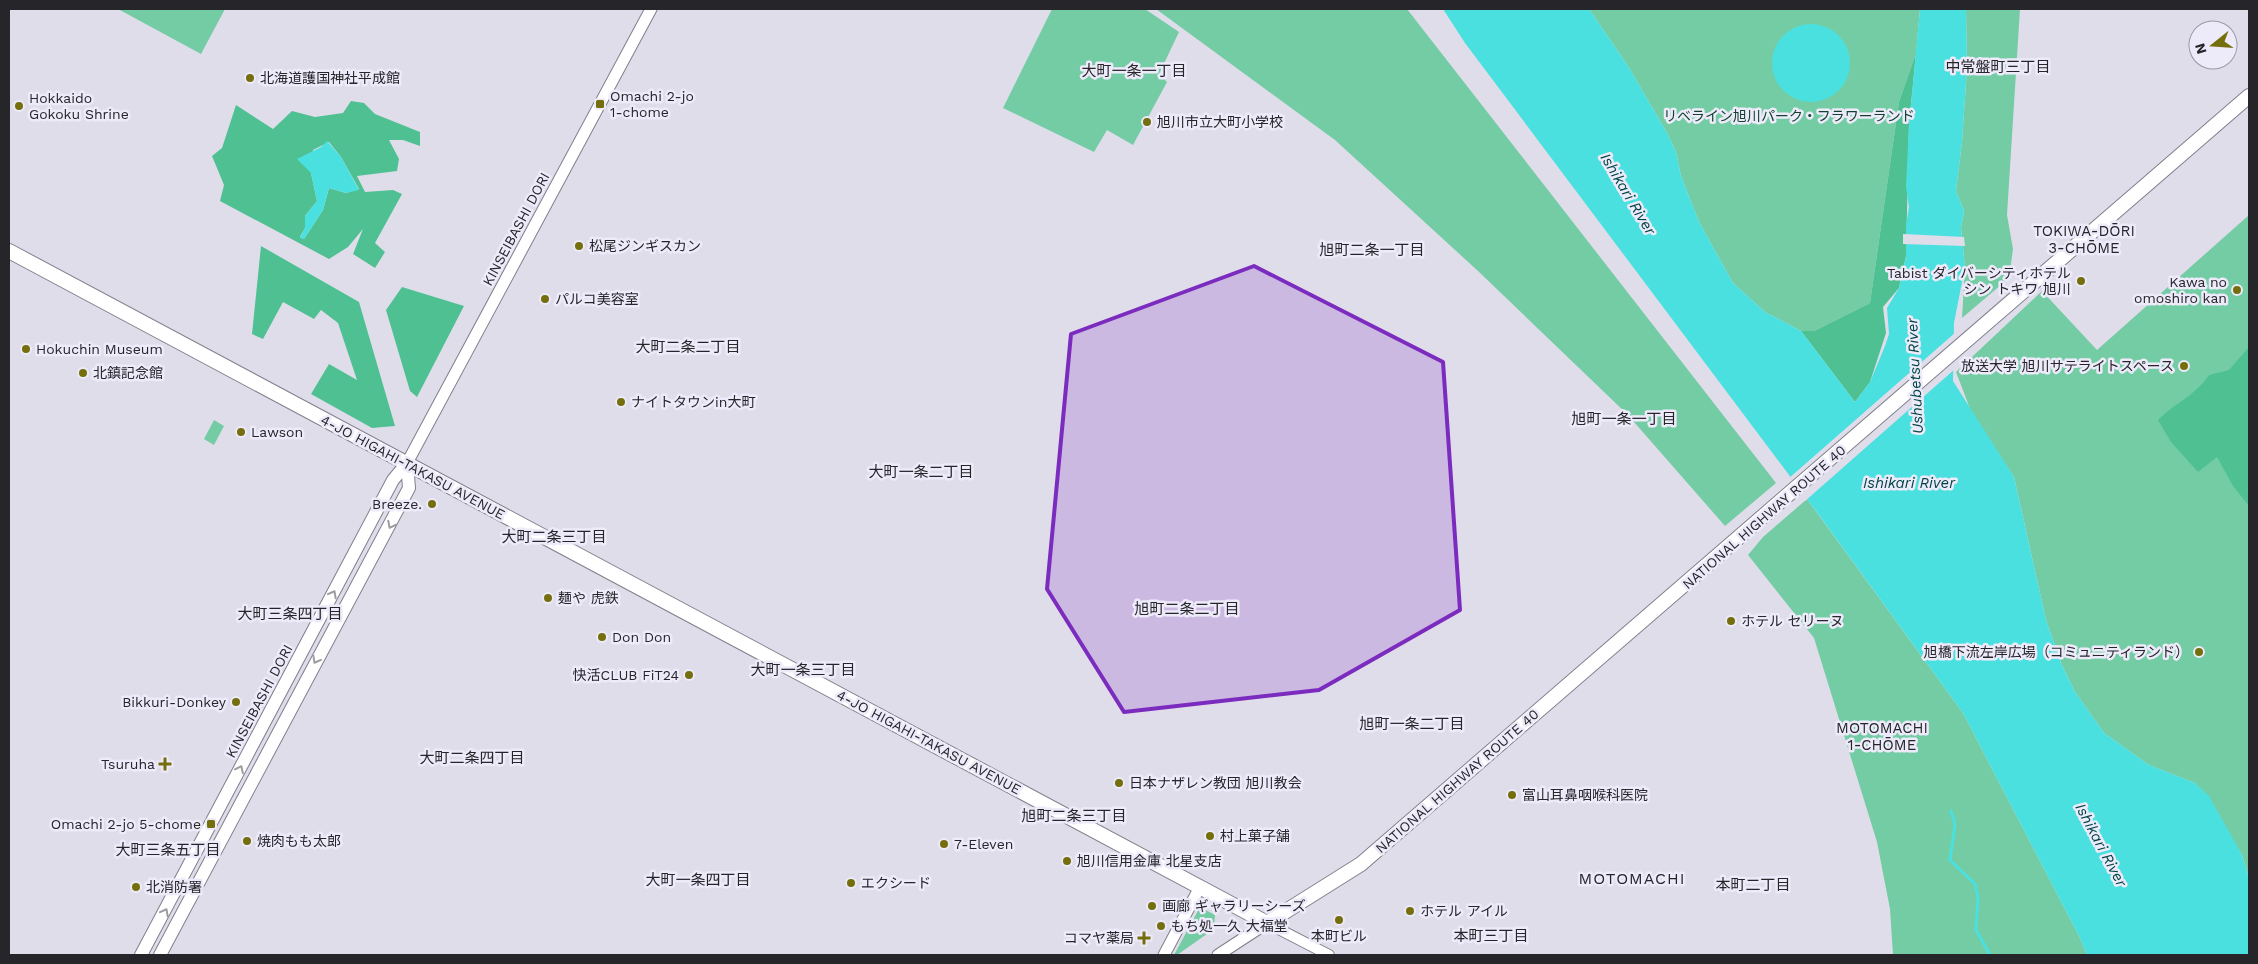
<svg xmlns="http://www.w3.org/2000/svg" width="2258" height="964" viewBox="0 0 2258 964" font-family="'Work Sans','Noto Sans JP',sans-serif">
	<rect width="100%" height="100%" fill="#e0ddeb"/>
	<path fill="#74cca5" d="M 118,9 L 225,9 L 201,54 Z
		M 1052,9 L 1145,9 L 1179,32 L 1159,74 L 1167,82 L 1133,145 L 1107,130 L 1094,152 L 1003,108 Z
		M 1156,9 L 1407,9 L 1776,483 L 1725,526 L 1627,414 L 1478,271 L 1335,140 Z
		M 1589,9 L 1920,9 L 1916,53 L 1899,102 L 1870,303 L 1814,331 L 1801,331 L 1765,312 L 1733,283 L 1699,222 L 1681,176 L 1676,152 L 1667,133 L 1628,66 Z
		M 1966,9 L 2020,9 L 2007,215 L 2013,249 L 2009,278 L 1962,318 L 1965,267 L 1961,228 L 1964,211 L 1956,191 L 1962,142 L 1967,68 Z
		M 2249,215 L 2249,878 L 2242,855 L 2195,783 L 2149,765 L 2104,733 L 2075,692 L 2061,663 L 2046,620 L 2014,477 L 1972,414 L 1956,372 L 2042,291 L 2097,350 Z
		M 214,420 L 224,426 L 214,445 L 204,439 Z
		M 1807,499 L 1963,713 L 2080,938 L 2087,955 L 1893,955 L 1890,909 L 1877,842 L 1814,638 L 1748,555 L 1763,537 Z
		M 1200,907 L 1215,915 L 1214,929 L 1177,955 L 1174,955 Z"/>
	<path fill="#4fc092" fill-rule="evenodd" d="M 1916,53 L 1909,125 L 1906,256 L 1899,288 L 1883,307 L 1886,333 L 1870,382 L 1855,402 L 1801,331 L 1814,331 L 1870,303 L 1899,102 Z
		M 351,101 L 364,103 L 375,114 L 420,132 L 420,146 L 403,140 L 389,140 L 399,159 L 397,171 L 357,176 L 365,192 L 393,190 L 402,194 L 375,243 L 385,252 L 375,268 L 353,254 L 363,229 L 348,247 L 329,259 L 220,201 L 224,185 L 212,156 L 222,148 L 236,105 L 273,129 L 292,111 L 315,117 L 343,113 ZM 329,142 L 341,157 L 359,189 L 346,193 L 329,188 L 323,210 L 304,239 L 300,237 L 305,228 L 305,216 L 317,201 L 311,173 L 313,150 Z
		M 261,246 L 359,302 L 395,426 L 372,428 L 311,394 L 329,364 L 357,380 L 338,323 L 321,310 L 314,319 L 283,302 L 263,339 L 252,334 Z
		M 402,287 L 464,306 L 417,397 L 410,391 L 386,310 Z
		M 2249,347 L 2249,506 L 2233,486 L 2217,457 L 2198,472 L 2171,442 L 2158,420 C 2176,402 2195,396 2209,375 L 2229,370 Z"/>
	<path fill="#4be0e0" d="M 1443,9 L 1589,9 L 1628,66 L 1667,133 L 1676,152 L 1681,176 L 1699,222 L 1733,283 L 1765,312 L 1801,331 L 1855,402 L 1870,382 L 1885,346 L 1889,334 L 1887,308 L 1899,288 L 1906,256 L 1906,225 L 1909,207 L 1906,187 L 1909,125 L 1920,9 L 1966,9 L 1967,68 L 1962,142 L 1956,191 L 1964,211 L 1961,228 L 1965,267 L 1954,323 L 1953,381 L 2014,477 L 2046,620 L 2061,663 L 2075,692 L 2104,733 L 2149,765 L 2195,783 L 2209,796 L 2242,855 L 2249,878 L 2249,955 L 2087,955 L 2080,938 L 1963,713 L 1816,511 L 1465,43 Z
		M1772 63a39 39 0 1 1 78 0a39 39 0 1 1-78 0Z
		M 327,141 L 341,157 L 359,190 L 346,193 L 329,188 L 323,210 L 304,239 L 300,238 L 305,228 L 305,216 L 317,201 L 311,173 L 297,159 L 321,147 Z"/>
	<path fill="#e0ddeb" d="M 1903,234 L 1964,237 L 1965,246 L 1903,244 Z
		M 1956,332 L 1955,369 L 1805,501 L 1788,479 Z"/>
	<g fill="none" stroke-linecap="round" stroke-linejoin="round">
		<path stroke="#4be0e0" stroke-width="3" d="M 1951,811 L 1955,824 L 1950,860 L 1975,884 L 1978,897 L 1976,930 L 1990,955"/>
		<g stroke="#817f8b" stroke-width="12">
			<path id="tertiary" d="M 1267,923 L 1329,955"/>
		</g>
		<g stroke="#817f8b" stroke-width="13">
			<path id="secondary" d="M 407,463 L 651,9
				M 1164,955 L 1200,887
				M 1218,955 L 1267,923"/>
		</g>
		<g stroke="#817f8b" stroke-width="14">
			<path id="primary" d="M 141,955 L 393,480 L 407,463
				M 160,955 L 409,488 L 407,463"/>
		</g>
		<g stroke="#817f8b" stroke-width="16">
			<path id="trunk" d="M 9,251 L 1267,923 L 1361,864 L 2249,96"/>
		</g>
		<use href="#tertiary" stroke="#fff" stroke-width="10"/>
		<use href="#secondary" stroke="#fff" stroke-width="11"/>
		<use href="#primary" stroke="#fff" stroke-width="12"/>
		<use href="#trunk" stroke="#fff" stroke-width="14"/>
	</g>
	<defs><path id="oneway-chevron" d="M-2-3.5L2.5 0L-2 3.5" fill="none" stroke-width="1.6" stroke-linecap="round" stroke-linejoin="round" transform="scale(1.25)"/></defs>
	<g stroke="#9d9d9f">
		<use href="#oneway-chevron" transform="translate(391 525) rotate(117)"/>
		<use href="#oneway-chevron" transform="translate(333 594) rotate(-62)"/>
		<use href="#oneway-chevron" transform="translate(316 660) rotate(119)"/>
		<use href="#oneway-chevron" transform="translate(240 769) rotate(-64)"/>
		<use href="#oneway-chevron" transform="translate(165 912) rotate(-62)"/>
	</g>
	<path fill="#7b2cbf" fill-opacity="0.2" stroke="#7b2cbf" stroke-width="4" stroke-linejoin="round" d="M 1254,266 L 1443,362 L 1460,610 L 1319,690 L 1124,712 L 1047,589 L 1071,334 Z"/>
	<g fill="#756e0d" stroke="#edeaf9" stroke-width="2">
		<circle cx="250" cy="78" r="5"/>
		<rect x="595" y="99" width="10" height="10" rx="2.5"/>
		<circle cx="19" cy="106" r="5"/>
		<circle cx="1147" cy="122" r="5"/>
		<circle cx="579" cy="246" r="5"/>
		<circle cx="2081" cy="281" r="5"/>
		<circle cx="2237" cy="290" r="5"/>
		<circle cx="545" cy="299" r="5"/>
		<circle cx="26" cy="349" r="5"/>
		<circle cx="2184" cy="366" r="5"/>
		<circle cx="83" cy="373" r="5"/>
		<circle cx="621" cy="402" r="5"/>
		<circle cx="241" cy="432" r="5"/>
		<circle cx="432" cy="504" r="5"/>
		<circle cx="548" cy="598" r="5"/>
		<circle cx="1731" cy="621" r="5"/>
		<circle cx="602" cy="637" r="5"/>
		<circle cx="2199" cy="652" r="5"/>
		<circle cx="689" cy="675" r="5"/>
		<circle cx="236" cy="702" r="5"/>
		<path d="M162.5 756.5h5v5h5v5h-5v5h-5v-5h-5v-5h5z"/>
		<circle cx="1119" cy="783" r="5"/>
		<circle cx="1512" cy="795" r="5"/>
		<rect x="206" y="819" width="10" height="10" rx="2.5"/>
		<circle cx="1210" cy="836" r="5"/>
		<circle cx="247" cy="841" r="5"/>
		<circle cx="944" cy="844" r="5"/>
		<circle cx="1067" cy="861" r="5"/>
		<circle cx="851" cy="883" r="5"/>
		<circle cx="136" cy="887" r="5"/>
		<circle cx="1152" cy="906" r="5"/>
		<circle cx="1410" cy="911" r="5"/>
		<circle cx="1339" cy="920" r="5"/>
		<circle cx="1161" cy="926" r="5"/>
		<path d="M1141.5 930.5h5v5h5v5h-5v5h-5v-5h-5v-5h5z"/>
	</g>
	<g text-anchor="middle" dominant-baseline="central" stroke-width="5" stroke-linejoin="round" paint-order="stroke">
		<g font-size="14" fill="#26252a" stroke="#edeaf9" text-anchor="start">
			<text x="260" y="78">北海道護国神社平成館</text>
			<text x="610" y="96">Omachi 2-jo<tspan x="610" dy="16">1-chome</tspan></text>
			<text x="29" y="98">Hokkaido<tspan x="29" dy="16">Gokoku Shrine</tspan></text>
			<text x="1157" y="122">旭川市立大町小学校</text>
			<text x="589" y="246">松尾ジンギスカン</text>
			<text x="2071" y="273" text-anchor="end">Tabist ダイバーシティホテル<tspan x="2071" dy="16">シン トキワ 旭川</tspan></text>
			<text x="2227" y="282" text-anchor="end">Kawa no<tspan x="2227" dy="16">omoshiro kan</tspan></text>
			<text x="555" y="299">パルコ美容室</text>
			<text x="36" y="349">Hokuchin Museum</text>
			<text x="2174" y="366" text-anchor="end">放送大学 旭川サテライトスペース</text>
			<text x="93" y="373">北鎮記念館</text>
			<text x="631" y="402">ナイトタウンin大町</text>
			<text x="251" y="432">Lawson</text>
			<text x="422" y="504" text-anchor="end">Breeze.</text>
			<text x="558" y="598">麺や 虎鉄</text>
			<text x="1741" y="621">ホテル セリーヌ</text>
			<text x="612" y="637">Don Don</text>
			<text x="2189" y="652" text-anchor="end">旭橋下流左岸広場（コミュニティランド）</text>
			<text x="679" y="675" text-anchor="end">快活CLUB FiT24</text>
			<text x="226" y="702" text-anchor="end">Bikkuri-Donkey</text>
			<text x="155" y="764" text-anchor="end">Tsuruha</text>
			<text x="1129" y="783">日本ナザレン教団 旭川教会</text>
			<text x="1522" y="795">富山耳鼻咽喉科医院</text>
			<text x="201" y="824" text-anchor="end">Omachi 2-jo 5-chome</text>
			<text x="1220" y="836">村上菓子舗</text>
			<text x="257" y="841">焼肉もも太郎</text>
			<text x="954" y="844">7-Eleven</text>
			<text x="1077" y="861">旭川信用金庫 北星支店</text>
			<text x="861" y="883">エクシード</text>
			<text x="146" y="887">北消防署</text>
			<text x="1162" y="906">画廊 ギャラリーシーズ</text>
			<text x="1420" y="911">ホテル アイル</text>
			<text x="1171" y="926">もち処一久 大福堂</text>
			<text x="1339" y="936" text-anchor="middle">本町ビル</text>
			<text x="1134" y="938" text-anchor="end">コマヤ薬局</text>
		</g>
		<g font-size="14" fill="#11412f" stroke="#edeaf9">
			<text x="1789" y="116">リベライン旭川パーク・フラワーランド</text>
		</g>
		<g font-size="14" fill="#26252a" stroke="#edeaf9">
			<text transform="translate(516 229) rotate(-62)">KINSEIBASHI DORI</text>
			<text transform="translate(413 467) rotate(28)">4-JO HIGAHI-TAKASU AVENUE</text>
			<text transform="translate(1764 517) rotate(-41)">NATIONAL HIGHWAY ROUTE 40</text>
			<text transform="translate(259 701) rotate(-62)">KINSEIBASHI DORI</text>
			<text transform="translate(929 742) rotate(28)">4-JO HIGAHI-TAKASU AVENUE</text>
			<text transform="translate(1457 781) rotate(-41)">NATIONAL HIGHWAY ROUTE 40</text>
		</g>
		<g font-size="15" fill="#26252a" stroke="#edeaf9">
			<text x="1998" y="67">中常盤町三丁目</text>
			<text x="1134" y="71">大町一条一丁目</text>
			<text x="2084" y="231">TOKIWA-DŌRI<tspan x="2084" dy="17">3-CHŌME</tspan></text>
			<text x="1372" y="250">旭町二条一丁目</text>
			<text x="688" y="347">大町二条二丁目</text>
			<text x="1624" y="419">旭町一条一丁目</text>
			<text x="921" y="472">大町一条二丁目</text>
			<text x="554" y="537">大町二条三丁目</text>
			<text x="1187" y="609">旭町二条二丁目</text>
			<text x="290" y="614">大町三条四丁目</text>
			<text x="803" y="670">大町一条三丁目</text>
			<text x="1412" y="724">旭町一条二丁目</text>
			<text x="1882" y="728">MOTOMACHI<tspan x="1882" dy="17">1-CHŌME</tspan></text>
			<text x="472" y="758">大町二条四丁目</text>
			<text x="1074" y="816">旭町二条三丁目</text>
			<text x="168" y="850">大町三条五丁目</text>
			<text x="698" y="880">大町一条四丁目</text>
			<text x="1753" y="885">本町二丁目</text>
			<text x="1491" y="936">本町三丁目</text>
		</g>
		<g font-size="15" font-style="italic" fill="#004545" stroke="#edeaf9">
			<text transform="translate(1628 194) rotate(59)">Ishikari River</text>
			<text transform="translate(1915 376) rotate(-93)">Ushubetsu River</text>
			<text x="1909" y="483">Ishikari River</text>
			<text transform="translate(2101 845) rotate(62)">Ishikari River</text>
		</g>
		<g font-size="16" letter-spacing="1" fill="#26252a" stroke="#edeaf9">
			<text x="1632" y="878">MOTOMACHI</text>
		</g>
	</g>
	<rect width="2258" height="964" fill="none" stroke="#26252a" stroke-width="20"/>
	<g transform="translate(2213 45) rotate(253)"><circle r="24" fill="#edeaf9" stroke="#9d9ba6"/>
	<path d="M0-4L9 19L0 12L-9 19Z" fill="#756e0d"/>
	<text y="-8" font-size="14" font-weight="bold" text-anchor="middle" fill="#26252a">N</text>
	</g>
</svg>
